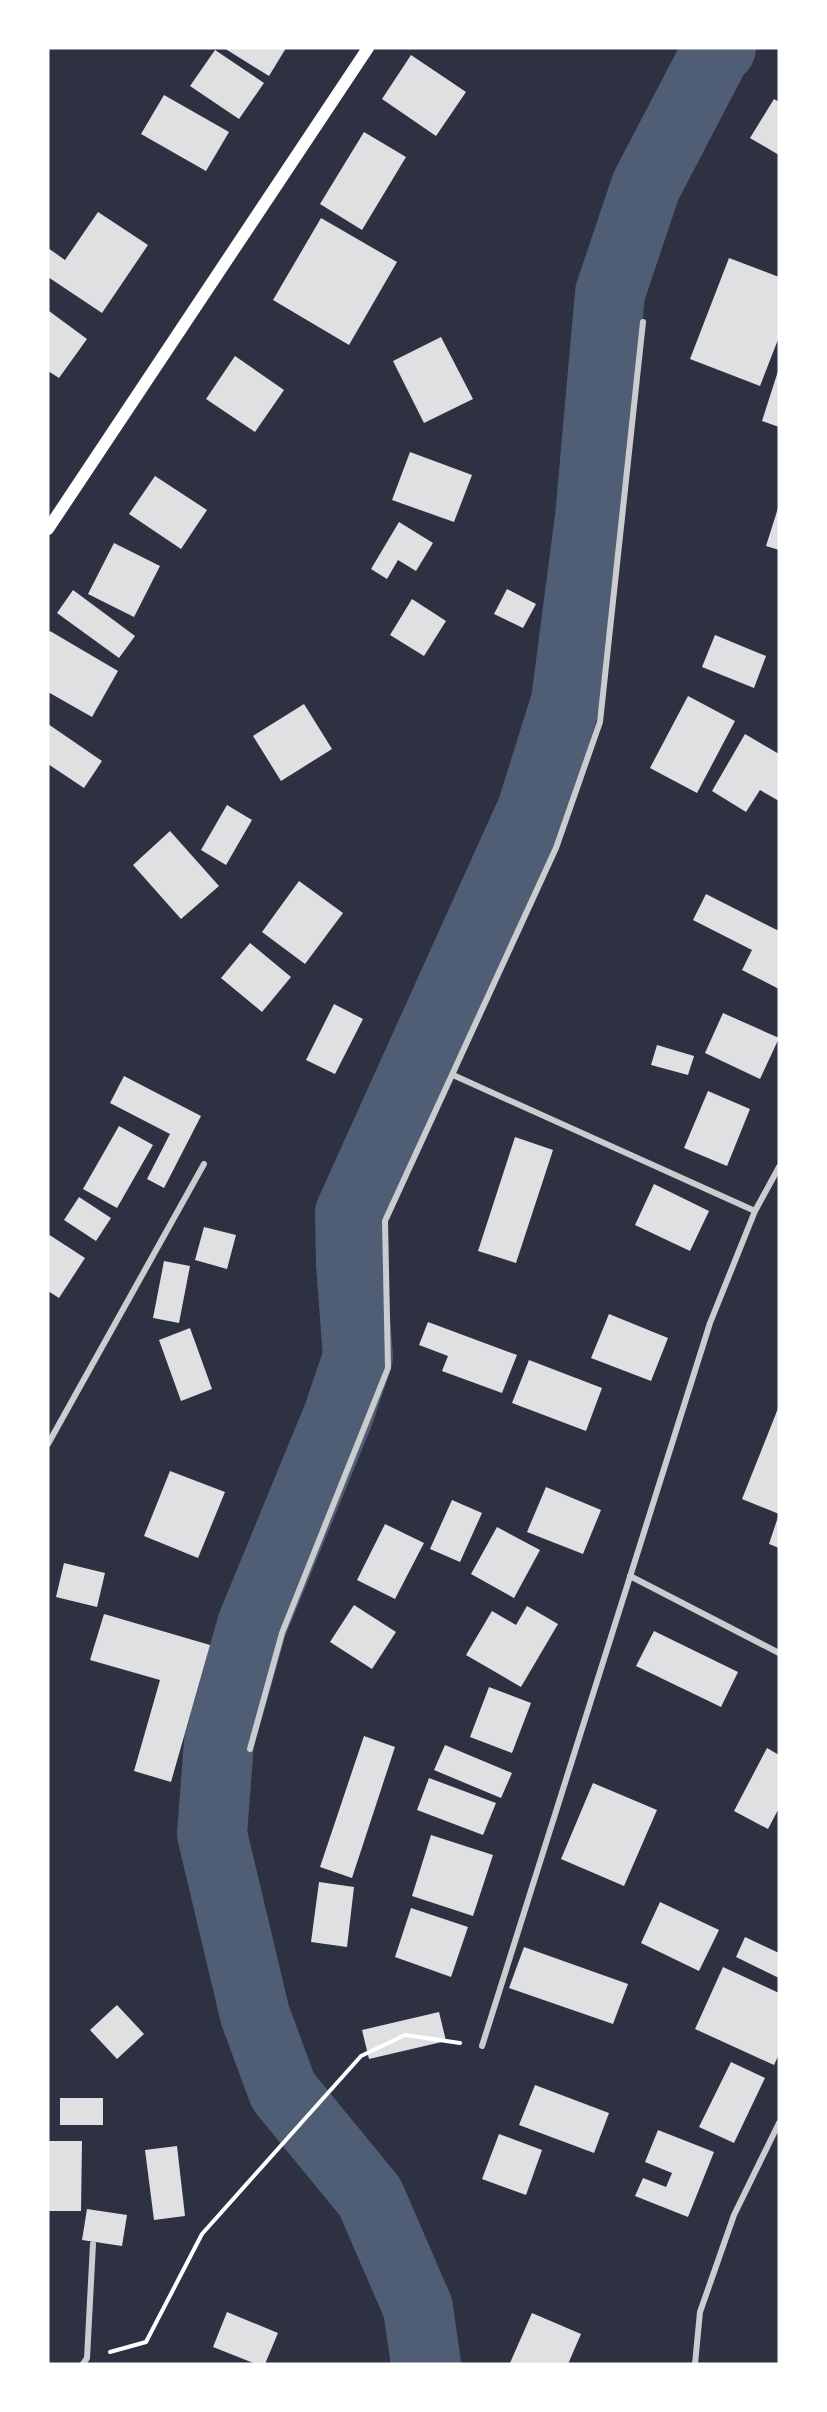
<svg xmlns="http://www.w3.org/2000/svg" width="827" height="2412" viewBox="0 0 827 2412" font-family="Inter,sans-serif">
	<rect width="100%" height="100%" fill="#2d3142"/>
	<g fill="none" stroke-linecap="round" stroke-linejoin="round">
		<path stroke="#4f5d75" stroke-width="70" d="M 426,2364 L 418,2308 L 370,2197 L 283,2091 L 255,2015 L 212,1834 L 219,1742 L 252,1625 L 338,1416 L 358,1357 L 351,1264 L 350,1213 L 532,810 L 566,701 L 590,517 L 610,293 L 646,186 L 716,52 L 721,48"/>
	</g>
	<path fill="#e0e0e3" d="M 224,48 L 286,48 L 269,76 Z
		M 215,50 L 264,83 L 239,119 L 190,86 Z
		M 411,55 L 466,92 L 436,136 L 382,99 Z
		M 164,95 L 229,132 L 206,171 L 141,134 Z
		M 774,99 L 779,102 L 779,155 L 750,138 Z
		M 364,132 L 406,157 L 362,230 L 320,204 Z
		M 98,212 L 148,245 L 102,313 L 48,277 L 48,248 L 65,260 Z
		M 321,218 L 397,262 L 349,345 L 273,300 Z
		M 729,258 L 779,277 L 779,337 L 760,386 L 690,359 Z
		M 49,311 L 87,339 L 59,378 L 48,371 Z
		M 441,337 L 473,399 L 424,423 L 393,361 Z
		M 235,356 L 284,390 L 255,432 L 206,399 Z
		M 779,368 L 779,427 L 762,421 Z
		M 410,452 L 472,475 L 454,522 L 392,500 Z
		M 155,476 L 207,510 L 181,549 L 129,514 Z
		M 779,505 L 779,550 L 766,546 Z
		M 399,522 L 433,543 L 416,571 L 398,560 L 387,579 L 371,569 Z
		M 114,543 L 160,566 L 134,617 L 88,594 Z
		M 507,589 L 536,604 L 523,628 L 494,614 Z
		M 73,590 L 135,636 L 119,658 L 57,613 Z
		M 412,599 L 446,621 L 424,656 L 390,635 Z
		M 50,631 L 118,671 L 92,717 L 48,692 L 48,635 Z
		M 715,635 L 766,656 L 754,688 L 702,667 Z
		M 688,696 L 735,721 L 697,793 L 650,768 Z
		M 304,704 L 332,749 L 281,781 L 253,736 Z
		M 48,724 L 102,761 L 84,788 L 48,764 Z
		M 745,734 L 779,754 L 779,801 L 760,790 L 746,812 L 712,791 Z
		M 227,805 L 252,820 L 226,865 L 201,850 Z
		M 170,831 L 219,886 L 181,919 L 133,865 Z
		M 299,881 L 343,913 L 305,964 L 262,932 Z
		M 706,894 L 779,931 L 779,989 L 742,970 L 752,950 L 693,920 Z
		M 250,943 L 291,977 L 262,1012 L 221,978 Z
		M 334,1004 L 363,1019 L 335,1074 L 306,1060 Z
		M 723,1013 L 779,1038 L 760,1079 L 705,1053 Z
		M 657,1045 L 694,1056 L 688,1075 L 651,1065 Z
		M 124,1076 L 201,1116 L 164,1188 L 147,1179 L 170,1134 L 110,1103 Z
		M 708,1091 L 750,1109 L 727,1166 L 684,1148 Z
		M 119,1126 L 153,1145 L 117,1208 L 83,1189 Z
		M 515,1137 L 553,1150 L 516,1263 L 478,1251 Z
		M 654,1184 L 709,1211 L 690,1251 L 635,1225 Z
		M 79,1197 L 111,1218 L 96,1241 L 64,1220 Z
		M 204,1227 L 236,1235 L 227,1269 L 195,1260 Z
		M 48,1234 L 85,1258 L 59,1298 L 48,1291 Z
		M 164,1261 L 190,1266 L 179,1323 L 153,1318 Z
		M 609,1314 L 668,1338 L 651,1381 L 591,1358 Z
		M 428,1322 L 517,1355 L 502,1393 L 442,1371 L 448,1356 L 419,1345 Z
		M 190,1328 L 212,1389 L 181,1401 L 159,1340 Z
		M 529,1360 L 602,1388 L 586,1431 L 512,1403 Z
		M 779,1406 L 779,1514 L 742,1499 Z
		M 170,1471 L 225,1492 L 198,1558 L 144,1536 Z
		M 546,1487 L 601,1510 L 583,1554 L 527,1532 Z
		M 452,1500 L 482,1513 L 460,1562 L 430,1549 Z
		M 779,1514 L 779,1548 L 769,1544 Z
		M 385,1524 L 424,1543 L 395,1599 L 357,1580 Z
		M 497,1527 L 540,1550 L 514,1598 L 471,1574 Z
		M 64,1563 L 105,1573 L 97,1607 L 56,1597 Z
		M 354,1605 L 396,1632 L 372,1669 L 330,1642 Z
		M 527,1606 L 558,1624 L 521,1687 L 466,1655 L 492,1611 L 516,1625 Z
		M 104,1614 L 210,1645 L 171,1782 L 134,1771 L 160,1680 L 90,1660 Z
		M 654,1631 L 738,1672 L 721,1707 L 636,1666 Z
		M 489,1687 L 531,1703 L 512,1753 L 470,1737 Z
		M 364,1736 L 395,1747 L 352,1878 L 320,1867 Z
		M 445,1745 L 512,1773 L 501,1798 L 434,1770 Z
		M 767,1748 L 779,1755 L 779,1808 L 768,1829 L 734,1811 Z
		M 429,1778 L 496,1803 L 483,1835 L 417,1810 Z
		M 593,1783 L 657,1810 L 624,1886 L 561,1859 Z
		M 431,1835 L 493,1855 L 473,1916 L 412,1896 Z
		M 319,1882 L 354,1887 L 347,1947 L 311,1942 Z
		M 660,1902 L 719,1930 L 699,1971 L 641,1943 Z
		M 411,1908 L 468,1927 L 451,1977 L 395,1957 Z
		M 745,1937 L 779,1953 L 779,1978 L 736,1957 Z
		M 524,1947 L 628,1984 L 613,2024 L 509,1988 Z
		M 723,1967 L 779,1993 L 779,2054 L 774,2065 L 695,2029 Z
		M 117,2005 L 144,2034 L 117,2059 L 90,2030 Z
		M 439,2012 L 446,2041 L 369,2059 L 362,2030 Z
		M 731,2062 L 765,2078 L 734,2143 L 699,2127 Z
		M 535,2085 L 609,2113 L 594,2153 L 519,2125 Z
		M 60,2098 L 103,2098 L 103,2125 L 60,2125 Z
		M 658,2130 L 714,2152 L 688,2217 L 635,2196 L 643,2178 L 666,2187 L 672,2173 L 645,2162 Z
		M 499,2134 L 542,2150 L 526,2195 L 482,2179 Z
		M 48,2141 L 82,2141 L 81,2211 L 48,2211 Z
		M 177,2146 L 185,2216 L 154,2220 L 145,2150 Z
		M 87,2209 L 127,2215 L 122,2246 L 82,2240 Z
		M 227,2312 L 278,2333 L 265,2364 L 256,2364 L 213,2347 Z
		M 532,2313 L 581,2334 L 568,2364 L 510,2363 Z"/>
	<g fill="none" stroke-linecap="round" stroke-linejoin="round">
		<path stroke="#fff" stroke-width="4" d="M 110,2352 L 146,2342 L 202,2234 L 361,2056 L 405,2035 L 460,2043"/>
		<path stroke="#caccd0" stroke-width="6" d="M 453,1075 L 755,1211
			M 48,1444 L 204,1164
			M 630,1576 L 779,1653
			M 250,1749 L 282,1633 L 388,1368 L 385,1221 L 556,848 L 600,722 L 643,322
			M 482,2046 L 710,1323 L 755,1211 L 779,1167
			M 83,2364 L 87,2358 L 93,2244
			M 695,2364 L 700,2312 L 734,2215 L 779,2123"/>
		<path stroke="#fff" stroke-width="12" d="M 48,529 L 368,48"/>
	</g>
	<rect width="827" height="2412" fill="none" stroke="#ffffff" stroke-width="99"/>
</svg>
